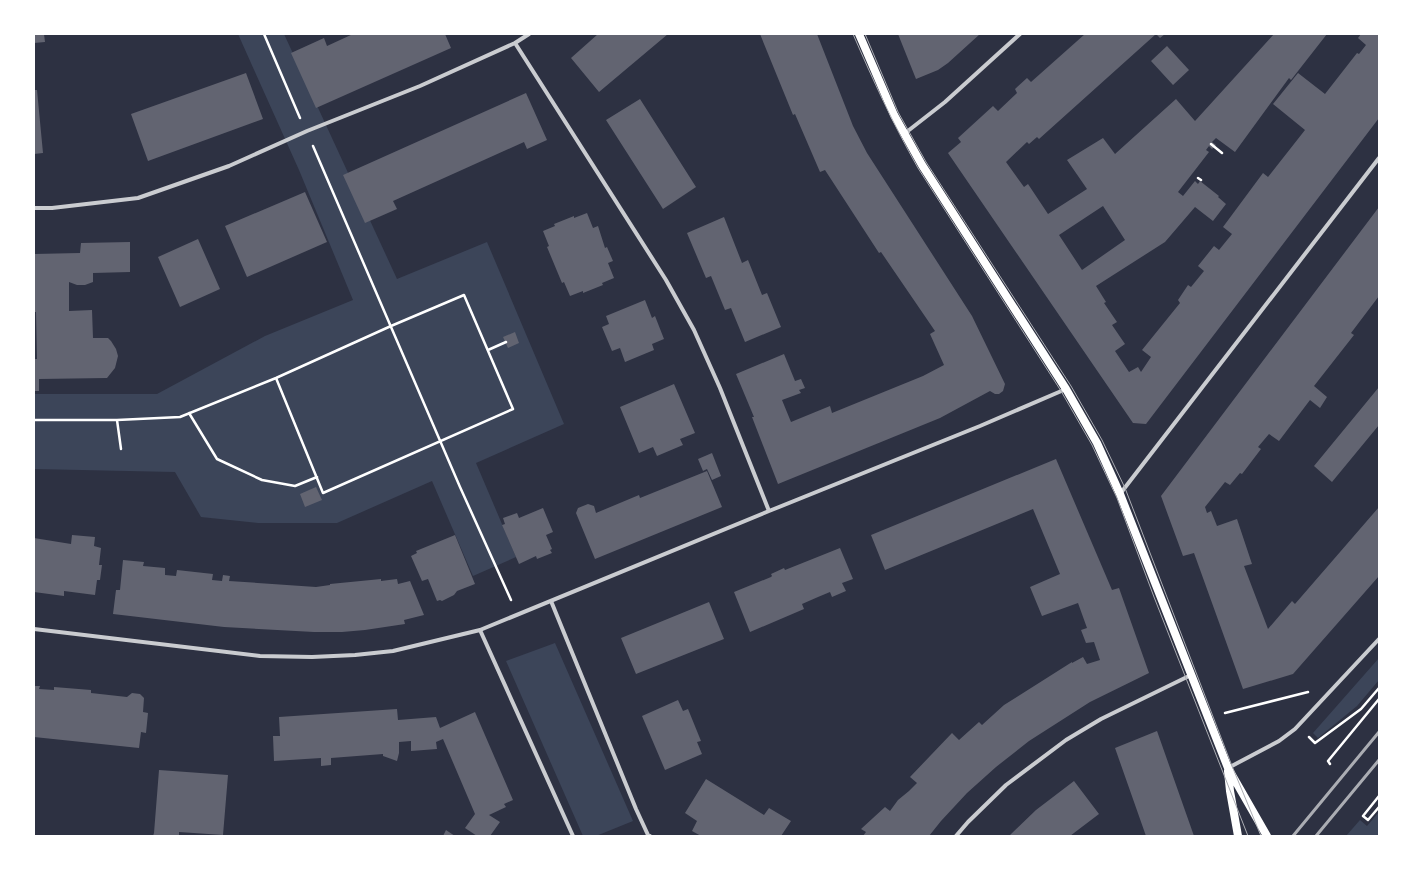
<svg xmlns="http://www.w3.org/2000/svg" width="1413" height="870" viewBox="0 0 1413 870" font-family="'DejaVu Sans',sans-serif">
	<rect width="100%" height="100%" fill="#2d3142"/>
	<path fill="#3c4559" d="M 238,34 L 284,34 L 397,279 L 487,242 L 564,424 L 476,463 L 516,557 L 473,576 L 432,481 L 337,523 L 258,523 L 201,517 L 175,472 L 34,469 L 34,394 L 157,394 L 265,336 L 353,300 L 299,170 Z
		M 555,643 L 633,821 L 596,836 L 583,836 L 506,661 Z
		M 1379,658 L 1379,680 L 1357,706 L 1318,738 L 1313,733 Z
		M 1379,812 L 1379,836 L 1346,836 L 1360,820 L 1367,826 Z"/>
	<path fill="#626471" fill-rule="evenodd" d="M 34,34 L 44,34 L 45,42 L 34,43 Z
		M 353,34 L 445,34 L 451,48 L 316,108 L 291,53 L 324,38 L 327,46 Z
		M 598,34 L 668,34 L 599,92 L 571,58 Z
		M 760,34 L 817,34 L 853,126 L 867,153 L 972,316 L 1005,384 L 1003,391 L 999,394 L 995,394 L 990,391 L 940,418 L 778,484 L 752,417 L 754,417 L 736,374 L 784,354 L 795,381 L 801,379 L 805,388 L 799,390 L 801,393 L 782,400 L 791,422 L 830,406 L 832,413 L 923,376 L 944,365 L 930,334 L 935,331 L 881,252 L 879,253 L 825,170 L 820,172 L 795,114 L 793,115 Z
		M 898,34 L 980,34 L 948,63 L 938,70 L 916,79 Z
		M 1085,34 L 1165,34 L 1160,38 L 1156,34 L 1039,139 L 1037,137 L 1029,144 L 1027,142 L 1006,162 L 1024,187 L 1028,184 L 1048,214 L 1087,189 L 1067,160 L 1103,138 L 1115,154 L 1176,99 L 1195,121 L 1274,34 L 1327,34 L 1291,80 L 1289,78 L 1235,152 L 1216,138 L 1212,142 L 1216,145 L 1212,149 L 1209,146 L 1206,150 L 1209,152 L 1178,192 L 1183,196 L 1195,181 L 1198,184 L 1200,181 L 1219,196 L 1218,197 L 1226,204 L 1213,221 L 1195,207 L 1165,242 L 1096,286 L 1106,302 L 1104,303 L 1117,322 L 1112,325 L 1125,344 L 1115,351 L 1129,372 L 1138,367 L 1141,372 L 1151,357 L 1142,350 L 1180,303 L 1178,300 L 1188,285 L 1191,287 L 1204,271 L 1198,266 L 1214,246 L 1219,250 L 1232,234 L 1223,227 L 1263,173 L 1268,177 L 1305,130 L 1273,104 L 1298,73 L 1325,94 L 1357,53 L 1359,54 L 1366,45 L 1358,38 L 1361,34 L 1379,34 L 1379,118 L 1146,424 L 1133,423 L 948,153 L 961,142 L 958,138 L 993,106 L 998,111 L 1017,93 L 1015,89 L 1027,78 L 1031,82 ZM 1103,206 L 1125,240 L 1082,270 L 1059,235 Z
		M 1167,46 L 1189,70 L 1173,85 L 1151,61 Z
		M 246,73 L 263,119 L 148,161 L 131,114 Z
		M 34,90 L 37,90 L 43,153 L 34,154 Z
		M 526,93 L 547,140 L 527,149 L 524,142 L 393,201 L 397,209 L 365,223 L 343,175 Z
		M 640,99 L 696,187 L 663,209 L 606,120 Z
		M 305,192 L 327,242 L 247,277 L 225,226 Z
		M 1379,207 L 1379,296 L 1351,333 L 1354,335 L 1314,386 L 1327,397 L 1320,408 L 1310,400 L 1279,441 L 1269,434 L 1258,447 L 1261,449 L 1242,474 L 1240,473 L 1230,485 L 1225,482 L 1205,507 L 1207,513 L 1211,511 L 1217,526 L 1237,519 L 1252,564 L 1244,566 L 1268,629 L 1292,601 L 1295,604 L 1379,507 L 1379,576 L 1293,674 L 1243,689 L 1194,553 L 1183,556 L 1161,496 Z
		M 587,213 L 593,228 L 598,226 L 605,248 L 607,247 L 613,261 L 608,263 L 614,278 L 602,283 L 603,285 L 583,293 L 583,291 L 570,296 L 564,282 L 562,283 L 547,247 L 549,246 L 543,231 L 555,226 L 554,224 L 574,216 L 574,218 Z
		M 724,217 L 742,263 L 748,260 L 762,295 L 767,293 L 781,327 L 745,342 L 731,308 L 725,310 L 711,276 L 706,278 L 687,233 Z
		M 198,239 L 220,289 L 180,307 L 158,257 Z
		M 130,242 L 130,272 L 93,273 L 93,282 L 85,285 L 77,285 L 69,282 L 69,311 L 92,310 L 93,338 L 108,338 L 111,341 L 116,349 L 118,356 L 115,368 L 107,378 L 39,379 L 39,391 L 34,391 L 34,359 L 37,359 L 36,312 L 34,312 L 34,254 L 80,253 L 81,243 Z
		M 645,300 L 652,318 L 655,316 L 664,339 L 652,344 L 654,350 L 625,362 L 620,348 L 612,351 L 602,327 L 609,324 L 606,316 Z
		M 515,332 L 519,343 L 508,348 L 503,337 Z
		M 674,384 L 695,433 L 680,439 L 683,445 L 657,456 L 653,447 L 639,453 L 620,407 Z
		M 1379,387 L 1379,425 L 1332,482 L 1314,466 Z
		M 712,453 L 721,476 L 712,480 L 707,469 L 703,471 L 698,459 Z
		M 1056,459 L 1112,590 L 1119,588 L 1149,673 L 1090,702 L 1029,741 L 996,767 L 967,793 L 941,821 L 929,836 L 863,836 L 866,832 L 861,829 L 885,807 L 890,811 L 898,800 L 909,791 L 917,783 L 910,777 L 952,733 L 959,740 L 979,722 L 982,725 L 1004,705 L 1072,662 L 1072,663 L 1083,657 L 1087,664 L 1100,660 L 1094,642 L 1086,643 L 1081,630 L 1087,628 L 1078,603 L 1042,616 L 1030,587 L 1060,574 L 1033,509 L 885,570 L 871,535 Z
		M 707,471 L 722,507 L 595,559 L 576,513 L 578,508 L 588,504 L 594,506 L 596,513 L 639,495 L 640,498 Z
		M 316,487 L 322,500 L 305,507 L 300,494 Z
		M 543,508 L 553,532 L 546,535 L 552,549 L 550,550 L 552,553 L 537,559 L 536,556 L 519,564 L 502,525 L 505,524 L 503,518 L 517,513 L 519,518 Z
		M 72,535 L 95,537 L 94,546 L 101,548 L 99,565 L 102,565 L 100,580 L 97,580 L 95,595 L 64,591 L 64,596 L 34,592 L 34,538 L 71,544 Z
		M 455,535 L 475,584 L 457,591 L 454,595 L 442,601 L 440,600 L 437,601 L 428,579 L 422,581 L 411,556 L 417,553 L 416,551 Z
		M 840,548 L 853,579 L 842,583 L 846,591 L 832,597 L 830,592 L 818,597 L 802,604 L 804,609 L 750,632 L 734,592 L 771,577 L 772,576 L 771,574 L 784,568 L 785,570 Z
		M 123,560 L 144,562 L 143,566 L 165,568 L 165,575 L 176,576 L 177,570 L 213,574 L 212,580 L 222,581 L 223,575 L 230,576 L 229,581 L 316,587 L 330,585 L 330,584 L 381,579 L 381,581 L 397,579 L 398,584 L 410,581 L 424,615 L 404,620 L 405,624 L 365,630 L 342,632 L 314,632 L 224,627 L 113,614 L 116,590 L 120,590 Z
		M 709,602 L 724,639 L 636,674 L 621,638 Z
		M 34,686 L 40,686 L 39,689 L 54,690 L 54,687 L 91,690 L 91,693 L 127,697 L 132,693 L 140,694 L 144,698 L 143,712 L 148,713 L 146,733 L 141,732 L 139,748 L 34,737 Z
		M 678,700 L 683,711 L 688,709 L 701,741 L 697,742 L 702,754 L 665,770 L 642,716 Z
		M 397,709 L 398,720 L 436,717 L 440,728 L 475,712 L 513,800 L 504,804 L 506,807 L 489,815 L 500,822 L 490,836 L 477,836 L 465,828 L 475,814 L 443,739 L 436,742 L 437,749 L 411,751 L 411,741 L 399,742 L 399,753 L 397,761 L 383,756 L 383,754 L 331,758 L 331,765 L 321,766 L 321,758 L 274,761 L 273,736 L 280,736 L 279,717 Z
		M 1157,731 L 1194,836 L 1146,836 L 1115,748 Z
		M 159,770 L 228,775 L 223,835 L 179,832 L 179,836 L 153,836 L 154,833 Z
		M 706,779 L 764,815 L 769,808 L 791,821 L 781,836 L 701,836 L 692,831 L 697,821 L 685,813 Z
		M 1074,781 L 1099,814 L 1070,836 L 1064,835 L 1063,836 L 1009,836 L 1036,810 Z
		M 446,830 L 455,836 L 443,836 Z"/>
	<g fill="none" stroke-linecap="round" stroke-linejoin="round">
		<path stroke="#fff" stroke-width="2.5" d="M 264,34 L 300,118
			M 1211,144 L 1222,153
			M 313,146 L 460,487 L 511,600
			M 1198,178 L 1201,180
			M 488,350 L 506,342
			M 189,413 L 217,459 L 262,480 L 295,486 L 317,477
			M 34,420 L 117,420 L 180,417 L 276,378 L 391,326 L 464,295 L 513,409 L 323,493 L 276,378
			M 117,420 L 121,449
			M 1225,713 L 1308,692
			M 1309,737 L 1315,743 L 1361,709 L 1379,688
			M 1330,764 L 1328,761 L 1379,699
			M 1379,796 L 1363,816 L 1368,820 L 1379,807"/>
		<path stroke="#caccd0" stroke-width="4" d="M 515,43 L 666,280 L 694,330 L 720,388 L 769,511
			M 904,134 L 945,102 L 1020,34
			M 34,208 L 52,208 L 138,198 L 229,166 L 307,131 L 420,86 L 515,43 L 529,34
			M 1120,494 L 1379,158
			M 551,601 L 636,809 L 648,835 L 650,836
			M 34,629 L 260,656 L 312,657 L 355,655 L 393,651 L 480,630 L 769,511 L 980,426 L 1066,389
			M 480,630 L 573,836
			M 1228,768 L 1279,741 L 1295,729 L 1379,639
			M 956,836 L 968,822 L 1006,785 L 1066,740 L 1101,719 L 1191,675"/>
		<path stroke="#fff" stroke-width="8" d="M 859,34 L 894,115 L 922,165 L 1066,389 L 1097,443 L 1120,494 L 1228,768 L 1267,836
			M 1228,771 L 1230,791 L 1238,836"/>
		<path stroke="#abadb3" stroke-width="1" d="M 853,34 C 873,80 893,124 918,168 L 1061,391 L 1092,445 L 1117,498 L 1154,597 L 1248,836
			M 865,34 L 898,112 L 926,162 L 1071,386 L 1102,440 L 1125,488 L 1232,766 L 1261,836"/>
		<path stroke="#abadb3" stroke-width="3" d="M 1293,836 L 1379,732
			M 1316,836 L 1379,760"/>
	</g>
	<rect width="1413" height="870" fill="none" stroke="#ffffff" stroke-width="70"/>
</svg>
